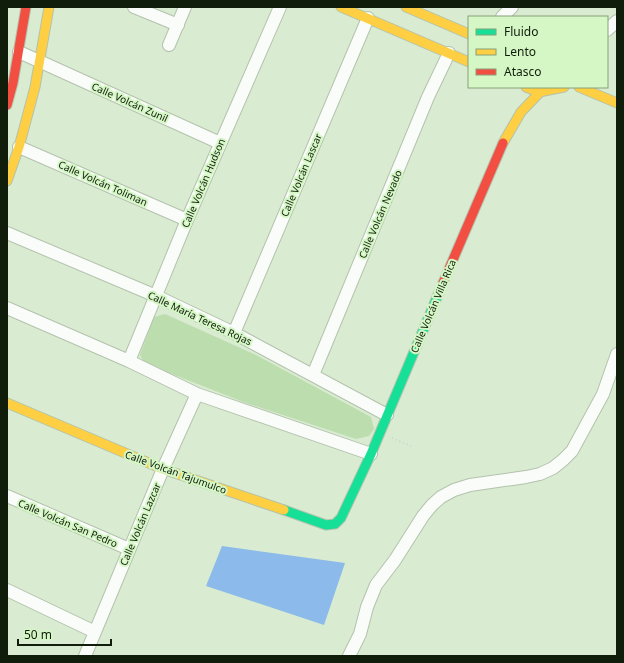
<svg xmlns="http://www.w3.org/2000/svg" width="624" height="663" viewBox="0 0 624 663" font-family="'Noto Sans',sans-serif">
	<rect width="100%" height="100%" fill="#d9ecd1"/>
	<path fill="#bcddad" d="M 165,314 L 256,355 L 371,417 L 374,429 L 369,436 L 356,439 L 246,403 L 144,363 L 140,355 L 154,317 Z"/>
	<path fill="#8cbaea" d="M 222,546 L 345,563 L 324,625 L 206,586 Z"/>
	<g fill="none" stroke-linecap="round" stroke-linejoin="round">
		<g stroke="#b4c2ad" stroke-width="14">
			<path id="street" d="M 134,7 L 178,25
				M 502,17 L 512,7
				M 607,30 L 617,21
				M 169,45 L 185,7
				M 19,52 L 220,143
				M 19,147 L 187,220
				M 7,233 L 156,296 L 234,333 L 387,415
				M 7,308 L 129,361 L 197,394 L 371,454
				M 234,333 L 368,18
				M 129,361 L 187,220 L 280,7
				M 313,375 L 428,97 L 449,53
				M 7,496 L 129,549
				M 7,590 L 95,632
				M 85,656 L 163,469 L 197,394
				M 349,656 L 360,634 L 367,607 L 376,585 L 395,560 L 423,516 L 432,505 L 441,497 L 454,490 L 470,485 L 526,477 L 540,474 L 553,468 L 563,460 L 572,451 L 603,394 L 617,354"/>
		</g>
		<g stroke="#b4c2ad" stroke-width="11">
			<path id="fast" d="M 284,510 L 326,525 L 335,524 L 341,518 L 371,454 L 443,283"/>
		</g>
		<g stroke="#b4c2ad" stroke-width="11">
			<path id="slow" d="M 341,7 L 469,62
				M 406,7 L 469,34
				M 526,87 L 539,92 L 564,87
				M 579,87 L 617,103
				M 503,143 L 521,112 L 545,87
				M 7,181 L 19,147 L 35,87 L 49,7
				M 7,403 L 163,469 L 284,510"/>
		</g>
		<g stroke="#b4c2ad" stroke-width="11">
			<path id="jam" d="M 7,105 L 13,83 L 26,7
				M 443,283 L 503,143"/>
		</g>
		<path stroke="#ccd2ca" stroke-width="2" stroke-dasharray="1 3" stroke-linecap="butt" d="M 392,438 L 411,446"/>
		<use href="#street" stroke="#f9fcf8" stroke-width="12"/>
		<use href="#fast" stroke="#16e098" stroke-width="9"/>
		<use href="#slow" stroke="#ffcf43" stroke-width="9"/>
		<use href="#jam" stroke="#f24e42" stroke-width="9"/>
	</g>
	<g text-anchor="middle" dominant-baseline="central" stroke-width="4" stroke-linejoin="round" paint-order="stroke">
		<g font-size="10" fill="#111d0b" stroke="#d5f7c6">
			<text transform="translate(130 102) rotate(24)">Calle Volcán Zunil</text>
			<text transform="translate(301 175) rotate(-67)">Calle Volcán Lascar</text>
			<text transform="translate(103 183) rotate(24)">Calle Volcán Toliman</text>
			<text transform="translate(203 183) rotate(-67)">Calle Volcán Hudson</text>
			<text transform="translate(380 214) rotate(-67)">Calle Volcán Nevado</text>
			<text transform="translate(433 306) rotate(-67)">Calle Volcán Villa Rica</text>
			<text transform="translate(200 318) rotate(25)">Calle María Teresa Rojas</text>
			<text transform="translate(176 472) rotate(20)">Calle Volcán Tajumulco</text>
			<text transform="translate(68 523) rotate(23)">Calle Volcán San Pedro</text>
			<text transform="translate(140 524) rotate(-67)">Calle Volcán Lazcar</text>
		</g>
	</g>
	<rect width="624" height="663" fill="none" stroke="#111d0b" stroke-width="16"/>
	<rect x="468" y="16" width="140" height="72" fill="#d5f7c6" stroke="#87a07b"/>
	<rect x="476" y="29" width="20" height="6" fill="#16e098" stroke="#87a07b"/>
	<text x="504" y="36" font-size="12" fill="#111d0b">Fluido</text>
	<rect x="476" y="49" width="20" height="6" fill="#ffcf43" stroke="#87a07b"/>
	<text x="504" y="56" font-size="12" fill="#111d0b">Lento</text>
	<rect x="476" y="69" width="20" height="6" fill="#f24e42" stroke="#87a07b"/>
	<text x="504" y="76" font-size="12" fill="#111d0b">Atasco</text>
	<path d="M18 639v6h93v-6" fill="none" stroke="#111d0b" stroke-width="2"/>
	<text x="24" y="639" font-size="12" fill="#111d0b" stroke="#d5f7c6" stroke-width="3" paint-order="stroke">50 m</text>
</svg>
